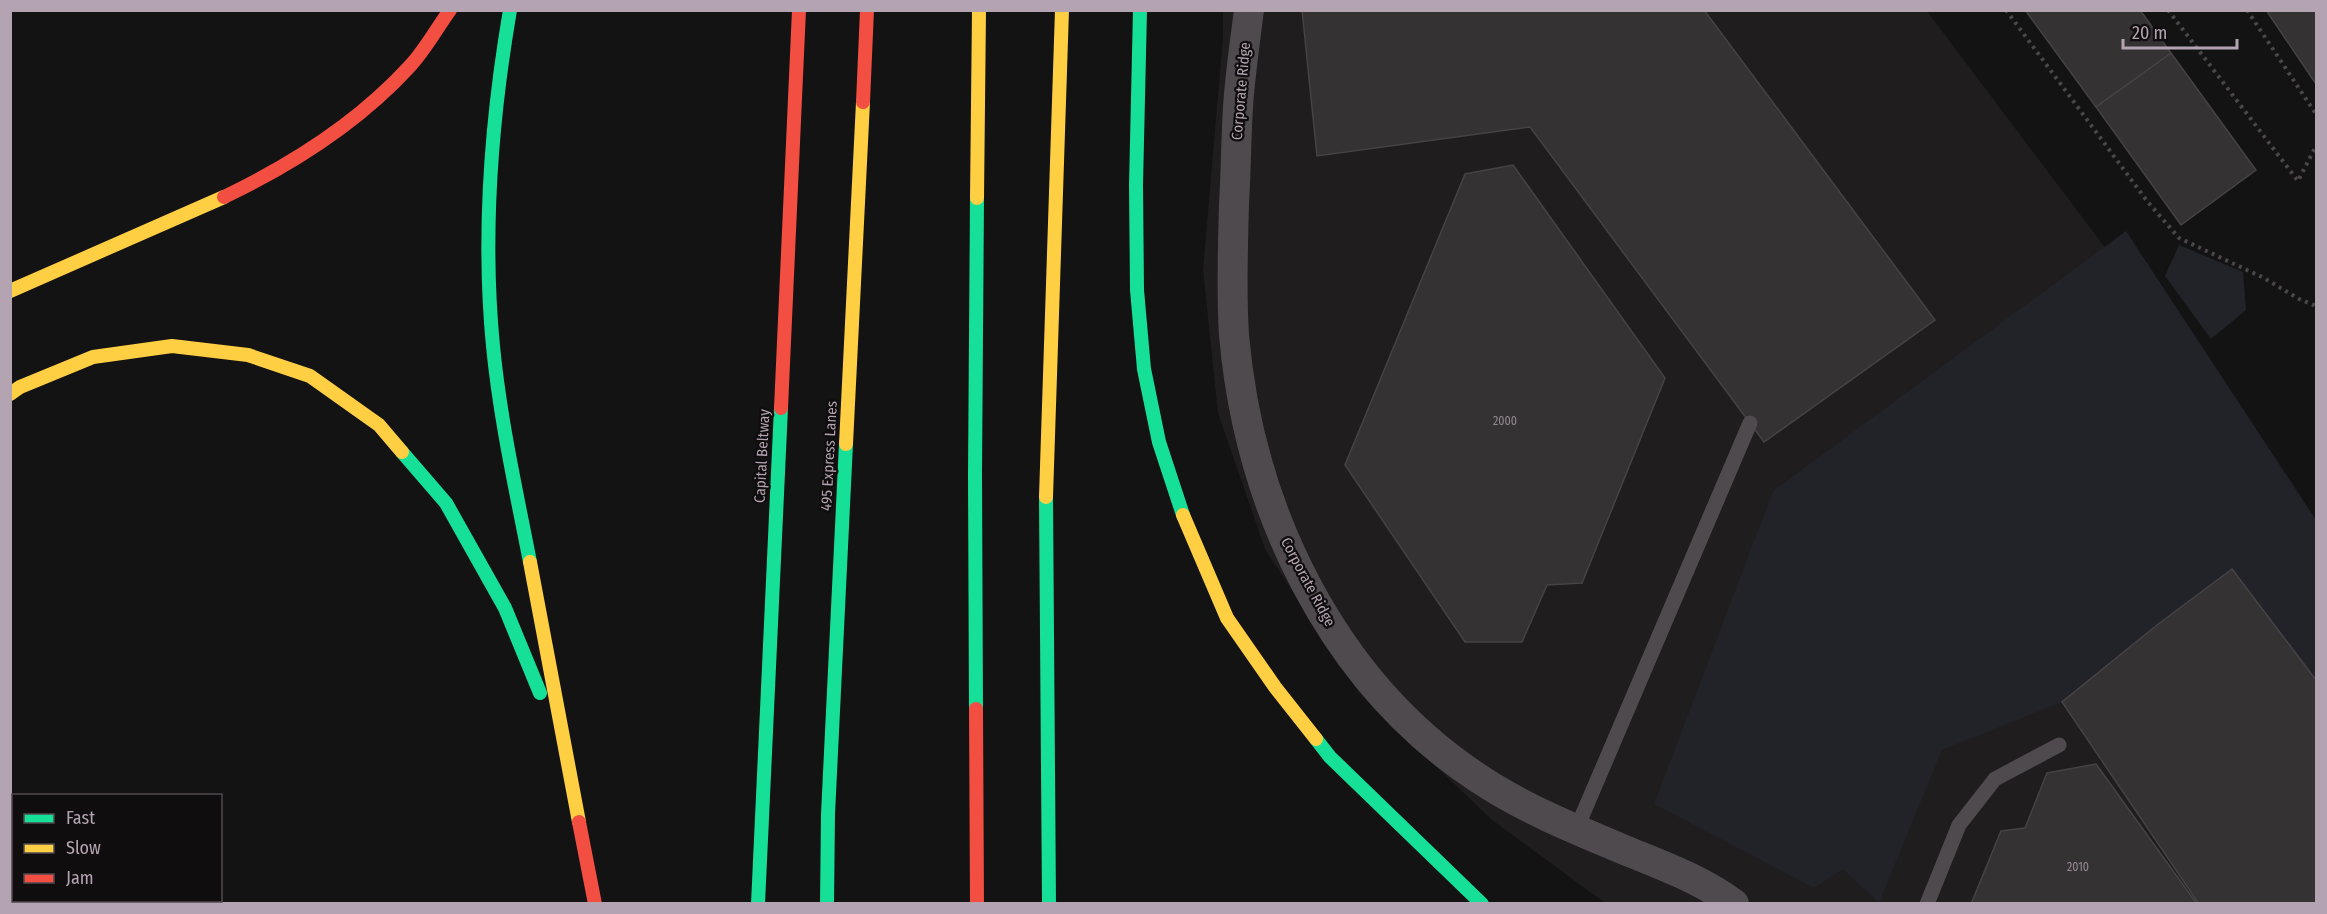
<svg xmlns="http://www.w3.org/2000/svg" width="2327" height="914" viewBox="0 0 2327 914" font-family="'Fira Sans Condensed',sans-serif">
	<rect width="100%" height="100%" fill="#131313"/>
	<path fill="#1f1d1e" d="M 1223,11 L 1927,11 L 2316,528 L 2316,903 L 1605,903 L 1492,820 L 1360,694 L 1265,549 L 1218,413 L 1203,270 L 1223,37 Z"/>
	<path fill="#212328" d="M 2126,231 L 2316,520 L 2316,680 L 2232,570 L 2157,625 L 2062,702 L 1942,750 L 1879,903 L 1843,869 L 1814,888 L 1654,804 L 1773,491 Z
		M 2179,245 L 2243,272 L 2246,310 L 2211,339 L 2165,276 Z"/>
	<path fill="#343233" stroke="#464246" stroke-width="1.5" d="M 1302,10 L 1704,10 L 1935,320 L 1764,442 L 1530,127 L 1317,156 Z
		M 2025,10 L 2140,10 L 2171,53 L 2096,107 Z
		M 2266,10 L 2316,10 L 2316,84 Z
		M 2171,53 L 2256,170 L 2181,225 L 2096,107 Z
		M 1513,165 L 1665,378 L 1582,583 L 1547,585 L 1522,642 L 1465,642 L 1345,465 L 1465,174 Z
		M 2232,569 L 2316,680 L 2316,904 L 2199,904 L 2062,702 L 2157,625 Z
		M 2096,764 L 2197,904 L 1971,904 L 2001,831 L 2025,828 L 2047,773 Z"/>
	<g fill="none" stroke-linecap="round" stroke-linejoin="round">
		<path stroke="#4b464a" stroke-width="4" stroke-dasharray="3 4.5" stroke-linecap="butt" d="M 2006,10 L 2147,201 L 2179,238 L 2264,278 L 2299,299 L 2316,306
			M 2168,10 L 2298,181 L 2316,146
			M 2247,10 L 2316,114"/>
		<path stroke="#4f4a4e" stroke-width="15" d="M 1576,830 L 1750,423
			M 1927,904 L 1959,825 L 1995,779 L 2059,745"/>
		<path stroke="#4f4a4e" stroke-width="30" d="M 1249,10 C 1245,42 1240,75 1238,107 C 1236,139 1236,171 1234,204 C 1233,247 1231,291 1234,335 C 1249,508 1331,681 1478,778 C 1526,810 1579,831 1632,853 C 1666,867 1704,881 1734,904"/>
		<path stroke="#16e098" stroke-width="14" d="M 510,10 C 491,121 482,233 493,346 C 500,419 516,490 530,562
			M 1140,10 L 1136,185 L 1137,290 L 1144,369 L 1159,442 L 1183,515
			M 402,452 L 446,503 L 505,608 L 540,693
			M 1046,497 L 1049,904
			M 976,709 L 975,474 L 977,198
			M 1316,739 L 1330,757 L 1482,904
			M 758,904 L 781,408
			M 827,904 L 828,814 L 846,444"/>
		<path stroke="#ffcf43" stroke-width="14" d="M 977,198 L 979,10
			M 10,291 L 224,197
			M 10,394 L 20,387 L 93,357 L 172,346 L 248,355 L 310,376 L 379,425 L 402,452
			M 846,444 L 863,102
			M 1046,497 L 1062,10
			M 1183,515 L 1227,618 L 1275,687 L 1316,739
			M 530,562 L 579,822"/>
		<path stroke="#f24e42" stroke-width="14" d="M 863,102 L 867,10
			M 224,197 C 293,164 358,123 410,66 C 425,50 437,28 450,10
			M 781,408 L 799,10
			M 976,709 L 977,904
			M 579,822 L 595,904"/>
	</g>
	<g text-anchor="middle" dominant-baseline="central" stroke-width="4.5" stroke-linejoin="round" paint-order="stroke">
		<g font-size="12" fill="#948892">
			<text x="1505" y="421">2000</text>
			<text x="2078" y="867">2010</text>
		</g>
		<g font-size="15" fill="#b4a4b1" stroke="#0f0d0e">
			<text transform="translate(1241 91) rotate(-85)">Corporate Ridge</text>
			<text transform="translate(762 456) rotate(-87)">Capital Beltway</text>
			<text transform="translate(829 456) rotate(-87)">495 Express Lanes</text>
			<text transform="translate(1308 582) rotate(62)">Corporate Ridge</text>
		</g>
	</g>
	<rect width="2327" height="914" fill="none" stroke="#b4a4b1" stroke-width="24"/>
	<rect x="12" y="794" width="210" height="108" fill="#0f0d0e" stroke="#51494f" stroke-width="1.5"/>
	<rect x="24" y="814" width="30" height="9" fill="#16e098" stroke="#51494f" stroke-width="1.5"/>
	<text x="66" y="824" font-size="18" fill="#b4a4b1">Fast</text>
	<rect x="24" y="844" width="30" height="9" fill="#ffcf43" stroke="#51494f" stroke-width="1.5"/>
	<text x="66" y="854" font-size="18" fill="#b4a4b1">Slow</text>
	<rect x="24" y="874" width="30" height="9" fill="#f24e42" stroke="#51494f" stroke-width="1.5"/>
	<text x="66" y="884" font-size="18" fill="#b4a4b1">Jam</text>
	<path d="M2123 39v9h114v-9" fill="none" stroke="#b4a4b1" stroke-width="3"/>
	<text x="2132" y="39" font-size="18" fill="#b4a4b1" stroke="#0f0d0e" stroke-width="4.5" paint-order="stroke">20 m</text>
</svg>
